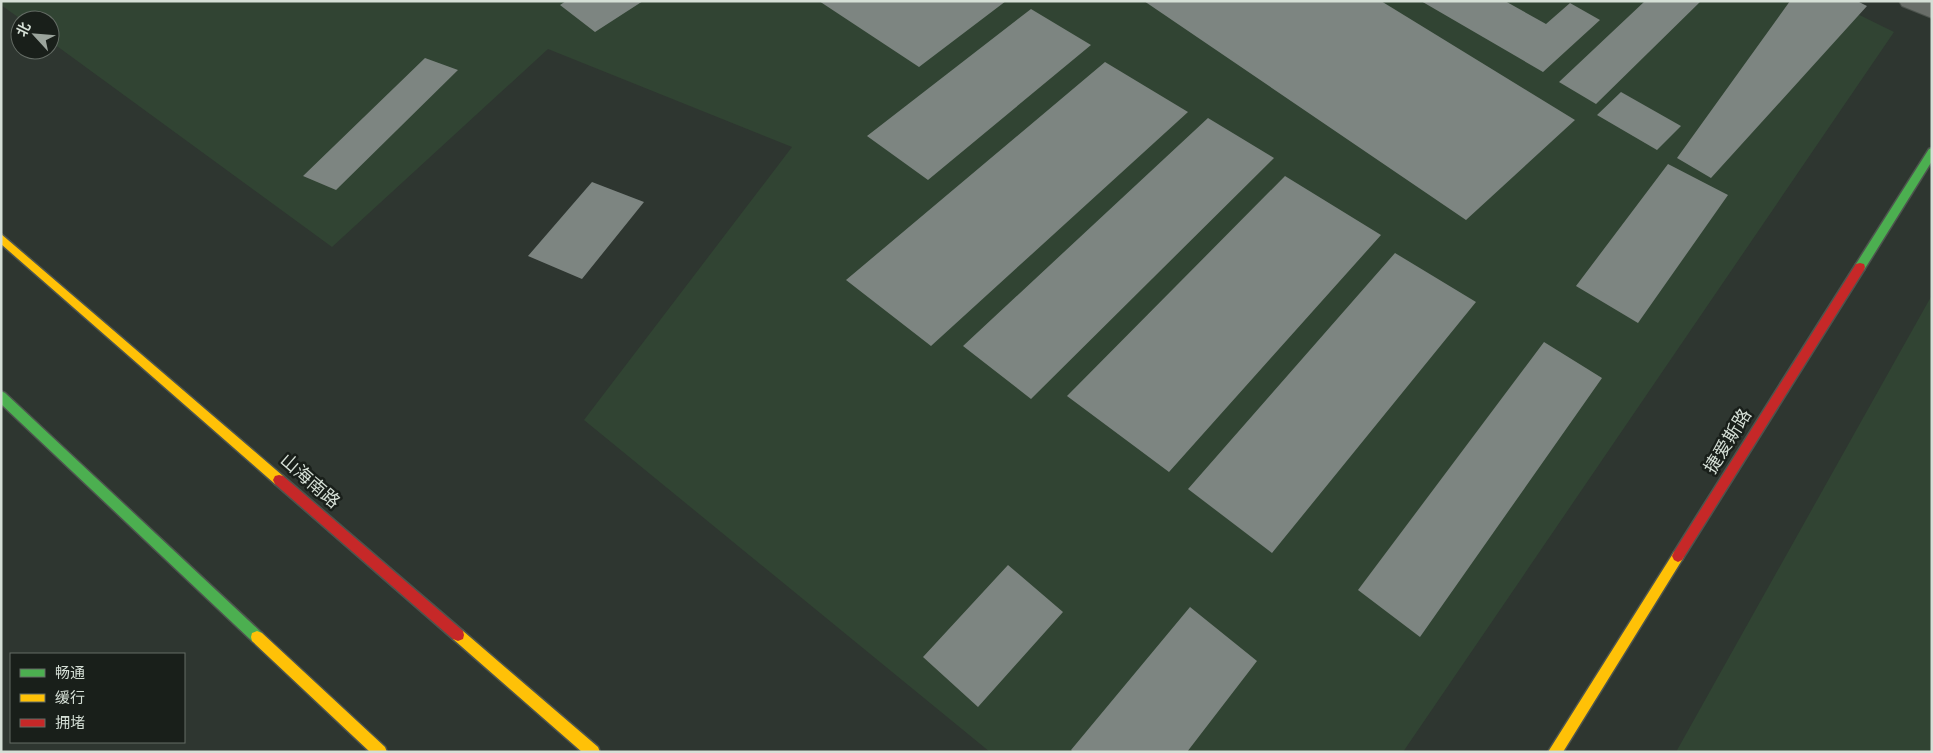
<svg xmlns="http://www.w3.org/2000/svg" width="1933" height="753" viewBox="0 0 1933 753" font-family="Overpass,'Noto Sans SC',sans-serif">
	<rect width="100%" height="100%" fill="#2e3630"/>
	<path fill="#314433" d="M 1,1 L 1831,1 L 1894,32 L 1403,752 L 990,752 L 584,420 L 792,147 L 548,49 L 332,247 L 50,41 L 50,20 L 22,20 L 1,5 Z
		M 1932,295 L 1932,752 L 1676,752 Z"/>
	<path fill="#7d8581" d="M 566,1 L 643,1 L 595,32 L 560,5 Z
		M 819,1 L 1006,1 L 919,67 Z
		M 1144,1 L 1381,1 L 1575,120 L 1466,220 Z
		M 1421,1 L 1505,1 L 1546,24 L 1570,3 L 1600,20 L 1543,72 Z
		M 1645,1 L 1701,1 L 1596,104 L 1559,82 Z
		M 1790,1 L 1857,1 L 1867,6 L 1711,178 L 1677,158 Z
		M 1031,9 L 1091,45 L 928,180 L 867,136 Z
		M 425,58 L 458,70 L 336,190 L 303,176 Z
		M 1105,62 L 1188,112 L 931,346 L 846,280 Z
		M 1621,92 L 1681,126 L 1657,150 L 1597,115 Z
		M 1208,118 L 1274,158 L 1031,399 L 963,346 Z
		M 1668,164 L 1728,195 L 1638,323 L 1576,286 Z
		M 1285,176 L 1381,235 L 1169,472 L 1067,396 Z
		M 592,182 L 644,202 L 582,279 L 528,256 Z
		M 1395,253 L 1476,302 L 1272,553 L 1188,489 Z
		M 1544,342 L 1602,378 L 1420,637 L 1358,590 Z
		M 1008,565 L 1063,612 L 978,707 L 923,657 Z
		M 1190,607 L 1257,661 L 1187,752 L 1073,752 L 1071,750 Z"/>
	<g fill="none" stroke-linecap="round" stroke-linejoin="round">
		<g stroke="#4d544e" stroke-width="2">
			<path id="street" d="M 1899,1 L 1932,2 L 1932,18 L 1902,6 Z"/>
		</g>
		<g stroke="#4d544e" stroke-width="3">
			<path id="fast" d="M 1932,148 L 1932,161 L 1864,270 L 1856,270 L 1855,267 L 1856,264 L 1929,149 Z
				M 1,391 L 5,393 L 262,633 L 263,637 L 262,641 L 257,643 L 252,641 L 1,404 Z"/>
		</g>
		<g stroke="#4d544e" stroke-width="3">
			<path id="slow" d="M 1,234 L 283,476 L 285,480 L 283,484 L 279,485 L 275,484 L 1,244 Z
				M 1678,550 L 1682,552 L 1684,556 L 1682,560 L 1563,752 L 1548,752 L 1674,552 Z
				M 458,629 L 463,631 L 598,747 L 600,752 L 582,752 L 453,639 L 452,635 L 453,631 Z
				M 257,631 L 262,633 L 385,747 L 387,752 L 370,752 L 252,641 L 251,637 L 252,633 Z"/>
		</g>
		<g stroke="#4d544e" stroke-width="3">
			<path id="jam" d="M 1860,263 L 1864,264 L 1865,267 L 1864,270 L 1682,560 L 1678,562 L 1674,560 L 1672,556 L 1674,552 L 1856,264 Z
				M 279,475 L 283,476 L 463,631 L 464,635 L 463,639 L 458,641 L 453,639 L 275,484 L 273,480 L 275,476 Z"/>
		</g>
		<use href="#street" fill="#696e69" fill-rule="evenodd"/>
		<use href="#fast" fill="#4caf50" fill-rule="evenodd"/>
		<use href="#slow" fill="#ffc107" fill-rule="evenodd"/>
		<use href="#jam" fill="#c62828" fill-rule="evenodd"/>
	</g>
	<g text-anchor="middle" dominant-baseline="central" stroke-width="5" stroke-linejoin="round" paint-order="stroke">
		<g font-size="18" fill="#d5dfd6" stroke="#191f1a">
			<text transform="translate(1729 442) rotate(-58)">捷爱斯路</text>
			<text transform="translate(309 482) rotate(41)">山海南路</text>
		</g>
	</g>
	<rect width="1933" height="753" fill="none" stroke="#d5dfd6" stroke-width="5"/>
	<rect x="10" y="653" width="175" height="90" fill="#191f1a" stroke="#646c65"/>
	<rect x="20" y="669" width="25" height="8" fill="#4caf50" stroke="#646c65"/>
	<text x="55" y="678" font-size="15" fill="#d5dfd6">畅通</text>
	<rect x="20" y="694" width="25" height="8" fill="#ffc107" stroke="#646c65"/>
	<text x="55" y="703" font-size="15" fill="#d5dfd6">缓行</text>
	<rect x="20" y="719" width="25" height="8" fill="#c62828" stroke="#646c65"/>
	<text x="55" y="728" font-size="15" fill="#d5dfd6">拥堵</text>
	<g transform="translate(35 35) rotate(296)"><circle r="24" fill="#191f1a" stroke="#646c65"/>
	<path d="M0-4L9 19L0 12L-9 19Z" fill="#9ba49c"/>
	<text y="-8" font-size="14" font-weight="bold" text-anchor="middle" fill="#d5dfd6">北</text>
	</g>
</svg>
